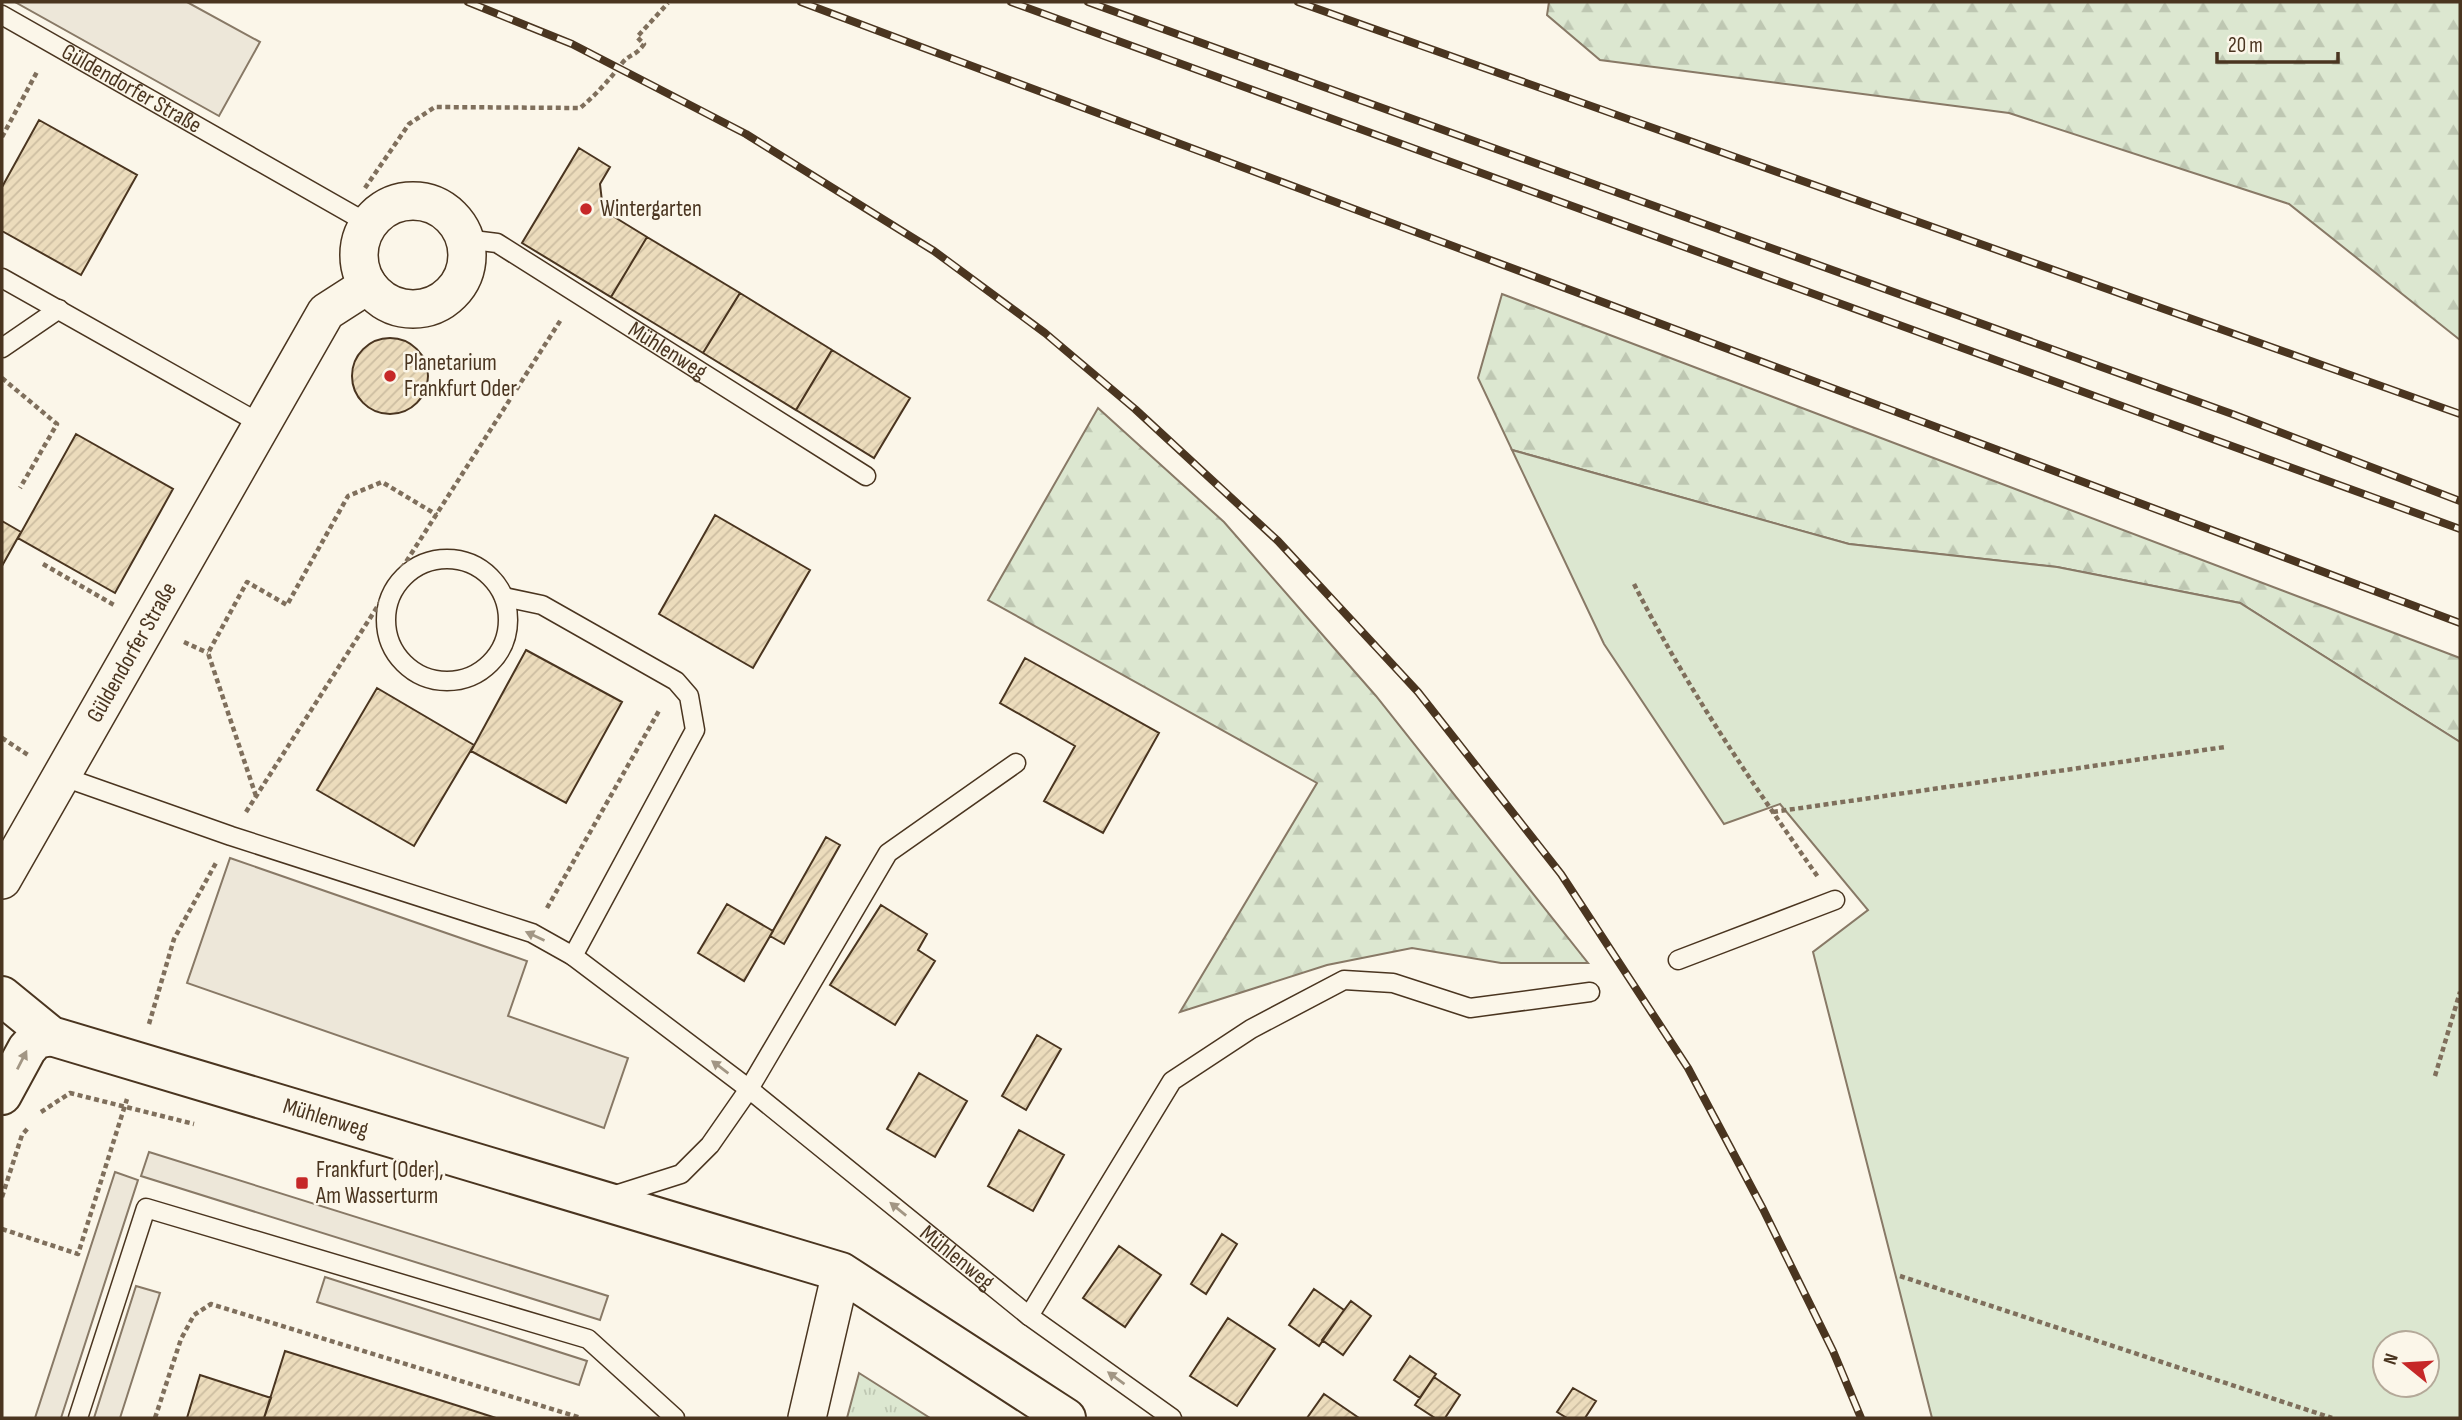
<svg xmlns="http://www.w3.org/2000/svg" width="2462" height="1420" viewBox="0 0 2462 1420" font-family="'Sofia Sans Condensed',sans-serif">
	<defs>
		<pattern id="grass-tufts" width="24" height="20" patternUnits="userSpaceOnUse" patternTransform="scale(1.75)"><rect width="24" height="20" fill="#dce7d0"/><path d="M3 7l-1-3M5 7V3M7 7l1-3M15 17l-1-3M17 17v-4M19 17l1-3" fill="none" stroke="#bec7b2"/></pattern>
		<pattern id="forest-firs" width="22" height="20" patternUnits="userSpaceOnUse" patternTransform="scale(1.75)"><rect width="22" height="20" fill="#dce7d0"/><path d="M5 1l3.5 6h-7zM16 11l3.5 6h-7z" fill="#bec7b2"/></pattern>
		<pattern id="building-hatch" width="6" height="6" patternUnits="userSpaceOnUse" patternTransform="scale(1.75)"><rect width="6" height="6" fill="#ecdcbc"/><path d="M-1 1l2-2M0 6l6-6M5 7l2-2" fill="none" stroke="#ccbda1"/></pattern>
	</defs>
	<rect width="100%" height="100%" fill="#fbf6e9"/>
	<path fill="url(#grass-tufts)" stroke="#887966" stroke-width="2" d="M 859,1373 L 930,1418 L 847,1418 Z"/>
	<path fill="url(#forest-firs)" stroke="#887966" stroke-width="2" d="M 1549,2 L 2460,2 L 2460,340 L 2289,204 L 2009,113 L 1600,60 L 1547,15 Z
		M 1502,294 L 2460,658 L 2460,742 L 2240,603 L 2057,567 L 1849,544 L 1512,450 L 1478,378 Z
		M 1098,408 L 1224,522 L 1376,696 L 1588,963 L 1501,963 L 1412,948 L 1327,965 L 1180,1012 L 1317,783 L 988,600 Z"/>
	<path fill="#dce7d0" stroke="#887966" stroke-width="2" fill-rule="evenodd" d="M 1512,450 L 1849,544 L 2057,567 L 2240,603 L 2460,742 L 2460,1418 L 1932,1418 L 1813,952 L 1868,910 L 1780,804 L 1724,824 L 1604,644 ZM 2385,1343 L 2427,1343 L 2427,1385 L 2385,1385 Z"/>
	<path fill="#ede7d9" stroke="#887966" stroke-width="2" d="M 15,2 L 187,2 L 260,42 L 219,116 Z
		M 230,858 L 527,961 L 508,1016 L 628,1058 L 604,1128 L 187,983 Z
		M 149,1152 L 608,1296 L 600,1320 L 141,1176 Z
		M 115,1172 L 138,1180 L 61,1418 L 35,1418 Z
		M 325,1277 L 587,1361 L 579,1385 L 317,1302 Z
		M 136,1286 L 160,1293 L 120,1418 L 94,1418 Z"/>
	<path fill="url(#building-hatch)" stroke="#4a3520" stroke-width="2" d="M 39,120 L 137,175 L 81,275 L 2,231 L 2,187 Z
		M 579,148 L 610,167 L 600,184 L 603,210 L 647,237 L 611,297 L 522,243 Z
		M 647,237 L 740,293 L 703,353 L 611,297 Z
		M 740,293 L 832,350 L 796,410 L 703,353 Z
		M352 376a38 38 0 1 1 76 0a38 38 0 1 1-76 0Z
		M 832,350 L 910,398 L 874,458 L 796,410 Z
		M 76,434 L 173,489 L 115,593 L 18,538 Z
		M 715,515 L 810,570 L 753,668 L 659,614 Z
		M 2,521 L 21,532 L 2,566 Z
		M 526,650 L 622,702 L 566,803 L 471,751 Z
		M 1025,658 L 1159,733 L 1103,833 L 1044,801 L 1075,746 L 1000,703 Z
		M 377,688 L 474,745 L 414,846 L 317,790 Z
		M 826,837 L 840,845 L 784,944 L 770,936 Z
		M 727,904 L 773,931 L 744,981 L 698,953 Z
		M 881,905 L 927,934 L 918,950 L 935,961 L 895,1025 L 830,985 Z
		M 1037,1035 L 1061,1049 L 1026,1110 L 1002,1096 Z
		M 919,1073 L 967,1101 L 935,1157 L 887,1129 Z
		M 1019,1130 L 1064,1155 L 1033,1211 L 988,1186 Z
		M 1222,1234 L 1237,1244 L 1206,1294 L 1191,1284 Z
		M 1119,1246 L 1161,1275 L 1125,1327 L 1083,1298 Z
		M 1314,1289 L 1344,1310 L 1319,1346 L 1289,1325 Z
		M 1351,1301 L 1371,1316 L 1343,1355 L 1322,1340 Z
		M 1228,1318 L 1275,1349 L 1237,1406 L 1190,1376 Z
		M 285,1351 L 465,1408 L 496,1418 L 264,1418 Z
		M 1410,1356 L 1436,1374 L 1420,1398 L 1394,1380 Z
		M 200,1375 L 271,1398 L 264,1418 L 187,1418 Z
		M 1434,1377 L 1460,1395 L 1445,1418 L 1435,1418 L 1415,1405 Z
		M 1573,1388 L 1596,1401 L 1585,1418 L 1567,1418 L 1557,1412 Z
		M 1324,1394 L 1359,1418 L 1307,1418 Z"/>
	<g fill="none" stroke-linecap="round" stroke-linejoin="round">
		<g stroke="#4a3520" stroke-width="21">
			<g id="lane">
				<path id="s1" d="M 2,15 L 369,224"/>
				<path id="s2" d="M 465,239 L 497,243 L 866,476"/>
				<path d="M 2,278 L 261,424"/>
				<path d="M 2,348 L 59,309"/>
				<circle cx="447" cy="620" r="61"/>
				<path d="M 504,597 L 542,605 L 676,681 L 689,696 L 695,730 L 573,956"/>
				<path id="s3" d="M 61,776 L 231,836 L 532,933 L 573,956 L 749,1089 L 1029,1316 L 1172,1418"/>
				<path d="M 1678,960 L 1835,900"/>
				<path d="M 612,1196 L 681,1174 L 710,1145 L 749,1089 L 888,853 L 1016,763"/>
				<path d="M 1029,1316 L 1172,1081 L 1251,1029 L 1344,980 L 1393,983 L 1470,1008 L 1590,992"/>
				<path d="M 78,1418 L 146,1208 L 588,1339 L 675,1418"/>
			</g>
		</g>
		<g stroke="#4a3520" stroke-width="40">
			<g id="street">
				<circle cx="413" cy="255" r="54"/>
				<path id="s4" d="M 2,880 L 326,312 L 368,285"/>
				<path d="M 807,1418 L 841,1272"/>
			</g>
		</g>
		<g stroke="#4a3520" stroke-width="42">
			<g id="secondary">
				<path id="s5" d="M 2,996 L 51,1036 L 841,1272 L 1066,1418"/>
				<path d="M 2,1095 L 27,1049 L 36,1039 L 51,1036"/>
			</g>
		</g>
		<path stroke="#7f6f5c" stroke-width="4.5" stroke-dasharray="5 3.5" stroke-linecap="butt" d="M 2,137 L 38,70
			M 365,188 L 409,124 L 435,107 L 580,108 C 597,94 610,79 623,62 C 630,54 636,56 644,44 L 637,37 L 668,3
			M 2,378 L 57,424 L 20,488
			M 43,564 L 114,605
			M 1634,584 C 1686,687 1752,783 1818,877
			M 184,642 L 208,653
			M 2,738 L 28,755
			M 256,796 L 208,653 L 247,582 L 287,605 L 348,496 L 382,482 L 437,515
			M 246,812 L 562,318
			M 1773,812 L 2225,747
			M 547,908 L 660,709
			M 149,1024 L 174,939 L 217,861
			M 2435,1076 L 2460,992
			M 41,1112 L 70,1093 L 194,1124
			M 2,1197 L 22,1135 L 29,1127
			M 2,1229 L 78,1254 L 127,1099
			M 1900,1276 L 2332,1418
			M 155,1418 L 181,1339 L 194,1315 L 211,1304 L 581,1418"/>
		<use href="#lane" stroke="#fbf6e9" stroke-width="18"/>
		<use href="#street" stroke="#fbf6e9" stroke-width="37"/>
		<use href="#secondary" stroke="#fbf6e9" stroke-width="38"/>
		<g stroke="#4a3520" stroke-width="8">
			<path id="rail" d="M 468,2 L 572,44 L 746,134 L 934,251 L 1045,333 L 1135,409 L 1278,541 L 1418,692 L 1561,874 L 1688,1068 L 1763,1209 L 1833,1351 L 1861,1418
				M 801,2 L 2460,623
				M 1011,2 L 2460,529
				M 1088,2 L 2235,415 L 2460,501
				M 1298,2 L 2460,414"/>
		</g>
		<use href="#rail" stroke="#fbf6e9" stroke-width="5" stroke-dasharray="16" stroke-linecap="butt"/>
	</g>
	<defs><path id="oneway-solid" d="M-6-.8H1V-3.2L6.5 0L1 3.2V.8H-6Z" transform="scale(1.75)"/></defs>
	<g fill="#a29684">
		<use href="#oneway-solid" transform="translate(535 936) rotate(-155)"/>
		<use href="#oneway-solid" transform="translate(22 1060) rotate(-63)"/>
		<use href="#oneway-solid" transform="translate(720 1067) rotate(-143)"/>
		<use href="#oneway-solid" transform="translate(898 1209) rotate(-141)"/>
		<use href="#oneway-solid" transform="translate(1116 1378) rotate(-144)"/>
	</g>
	<g fill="#c62828" stroke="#fbf6e9" stroke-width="2.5">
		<circle cx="586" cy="209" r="7"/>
		<circle cx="390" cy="376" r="7"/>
		<rect x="295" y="1176" width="14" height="14" rx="3.5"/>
	</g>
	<g text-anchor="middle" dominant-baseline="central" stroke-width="5" stroke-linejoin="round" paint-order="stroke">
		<g font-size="23" fill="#4a3520" stroke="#fbf6e9">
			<text stroke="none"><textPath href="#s1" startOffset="149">Güldendorfer Straße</textPath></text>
			<text stroke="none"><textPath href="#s2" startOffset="234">Mühlenweg</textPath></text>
			<text stroke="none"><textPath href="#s4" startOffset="262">Güldendorfer Straße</textPath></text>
			<text stroke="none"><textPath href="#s5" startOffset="350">Mühlenweg</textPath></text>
			<text stroke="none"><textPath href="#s3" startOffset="1032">Mühlenweg</textPath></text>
		</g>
		<g font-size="23" fill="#4a3520" stroke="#fbf6e9" text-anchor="start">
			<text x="600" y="209">Wintergarten</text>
			<text x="404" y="363">Planetarium<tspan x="404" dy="26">Frankfurt Oder</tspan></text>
			<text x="316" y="1170">Frankfurt (Oder),<tspan x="316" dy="26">Am Wasserturm</tspan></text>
		</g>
	</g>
	<rect width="2462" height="1420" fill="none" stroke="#4a3520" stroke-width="7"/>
	<g transform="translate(2406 1364) rotate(288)"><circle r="33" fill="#fbf6e9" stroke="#b4a999" stroke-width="2"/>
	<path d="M0-5L12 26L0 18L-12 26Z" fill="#c62828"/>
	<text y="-10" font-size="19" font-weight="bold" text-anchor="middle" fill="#4a3520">N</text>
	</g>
	<path d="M2217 52v10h121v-10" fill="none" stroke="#4a3520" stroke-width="3.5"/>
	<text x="2228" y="52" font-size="21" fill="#4a3520" stroke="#fbf6e9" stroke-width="5" paint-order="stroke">20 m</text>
</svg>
